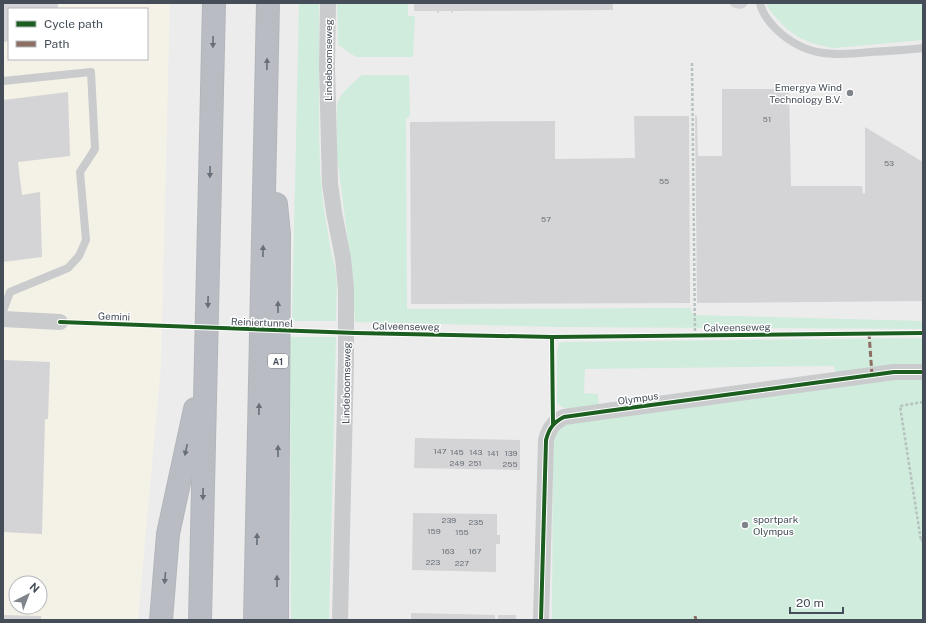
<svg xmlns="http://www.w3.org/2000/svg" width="926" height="623" viewBox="0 0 926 623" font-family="'Public Sans',sans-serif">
	<rect width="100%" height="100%" fill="#edecec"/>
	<path fill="#f4f1e7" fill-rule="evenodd" d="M 3,3 L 170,3 L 161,365 L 138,620 L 3,620 ZM 9,9 L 147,9 L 147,59 L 9,59 ZM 16,583 L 40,583 L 40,607 L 16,607 Z"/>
	<path fill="#d0ecdd" d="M 299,3 L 319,3 L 319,129 L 320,169 L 323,203 L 331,252 L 335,267 L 337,284 L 336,321 L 292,321 Z
		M 337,3 L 408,3 L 408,16 L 415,16 L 413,57 L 356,57 L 338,45 Z
		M 767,3 L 923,3 L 923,40 L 835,48 C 803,44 785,32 767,6 Z
		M 362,75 L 409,75 L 410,116 L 406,119 L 407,309 L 690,308 L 693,315 L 923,321 L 923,329 L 557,327 L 355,322 L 352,271 L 337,156 L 337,105 C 340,92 352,84 362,75 Z
		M 290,337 L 336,337 L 329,620 L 291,620 Z
		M 923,338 L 923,620 L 552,620 L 553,443 L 555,435 L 566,423 L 836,374 L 834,366 L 585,369 L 584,393 L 598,394 L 599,407 C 586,408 566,414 557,403 L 557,353 L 559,343 L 563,342 Z"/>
	<path fill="#d4d4d6" d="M 3,3 L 58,3 L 58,9 L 9,9 L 9,41 L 4,42 Z
		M 414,3 L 613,3 L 613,10 L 453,11 L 453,13 L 451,13 L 452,11 L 439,11 L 439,13 L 437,13 L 437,11 L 414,11 Z
		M 729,3 L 749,3 L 744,8 L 739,9 L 732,7 Z
		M 722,89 L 789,89 L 791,186 L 862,186 L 863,194 L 865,193 L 865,127 L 923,162 L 923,301 L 697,303 L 695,115 L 697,116 L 698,156 L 722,156 Z
		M 68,92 L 70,156 L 18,162 L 22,195 L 40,192 L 42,257 L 3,262 L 3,100 Z
		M 634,116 L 689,116 L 690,303 L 411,304 L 410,122 L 555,121 L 555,159 L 635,158 Z
		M 3,360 L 50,362 L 48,419 L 45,419 L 42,534 L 3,532 Z
		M 415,438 L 520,440 L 520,470 L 414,468 Z
		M 413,513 L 497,514 L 497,535 L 500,535 L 500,544 L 496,544 L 496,572 L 412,570 Z
		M 411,613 L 495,615 L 495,620 L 411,620 Z
		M 3,615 L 41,616 L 41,620 L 3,620 Z
		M 498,615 L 516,615 L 516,620 L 498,620 Z"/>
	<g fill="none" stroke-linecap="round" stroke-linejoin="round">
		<g stroke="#b2b6bb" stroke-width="24">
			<path id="motorway" d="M 276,204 L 279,234 L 277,620
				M 161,620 L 168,534 L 195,409
				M 200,620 L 214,3
				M 255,620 L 268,3"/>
		</g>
		<path stroke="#b6c2be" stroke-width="2.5" stroke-dasharray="3 2" stroke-linecap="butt" d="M 692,63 L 695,335
			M 923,402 L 900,406 L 921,541 L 923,540"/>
		<path stroke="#c9cbcd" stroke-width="8" d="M 760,3 C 762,13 769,22 776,29 C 805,57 833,56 871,52 C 888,51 906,50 923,48
			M 3,81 L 91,72 L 95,149 L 80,172 L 86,240 L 79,256 L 68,268 L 10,292 L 3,311"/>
		<path stroke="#c9cbcd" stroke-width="16" d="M 328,3 L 327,66 L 330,184 L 334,212 L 343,258 L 346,288 L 346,360 L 340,620
			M 3,319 L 60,322
			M 541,620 L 546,440 C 549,428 554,422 564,417 L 607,411 L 872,375 L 894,372 L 923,372"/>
		<use href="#motorway" stroke="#b9bdc3" stroke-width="22"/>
		<path stroke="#8d6e63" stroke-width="3" stroke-dasharray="6 3" stroke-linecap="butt" d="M 869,333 L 872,375
			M 695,616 L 696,620"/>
		<g stroke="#fff" stroke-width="6">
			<path id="cycleway" d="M 60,322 L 356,333 L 552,337
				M 553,424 L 552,337 L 923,333
				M 541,620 L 546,440 C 549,428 554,422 564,417 L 607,411 L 872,375 L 894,372 L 923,372"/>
		</g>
		<use href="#cycleway" stroke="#1b5e20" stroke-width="4"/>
	</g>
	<defs><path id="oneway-solid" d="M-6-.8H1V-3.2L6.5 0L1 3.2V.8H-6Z"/></defs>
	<g fill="#686f78">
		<use href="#oneway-solid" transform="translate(213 42) rotate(91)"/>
		<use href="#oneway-solid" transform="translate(267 64) rotate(-89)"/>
		<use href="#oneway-solid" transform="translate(210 172) rotate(91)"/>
		<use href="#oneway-solid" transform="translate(263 251) rotate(-89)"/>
		<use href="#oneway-solid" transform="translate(208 302) rotate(91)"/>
		<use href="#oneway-solid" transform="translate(278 307) rotate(-90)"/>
		<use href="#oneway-solid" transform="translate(259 409) rotate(-89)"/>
		<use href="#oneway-solid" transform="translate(186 450) rotate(102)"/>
		<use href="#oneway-solid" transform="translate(278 451) rotate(-90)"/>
		<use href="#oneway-solid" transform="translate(203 494) rotate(91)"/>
		<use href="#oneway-solid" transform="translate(257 539) rotate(-89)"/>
		<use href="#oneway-solid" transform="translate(165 578) rotate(95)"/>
		<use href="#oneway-solid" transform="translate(277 581) rotate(-90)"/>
	</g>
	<g fill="#80858c" stroke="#fff" stroke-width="1.5">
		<circle cx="850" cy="93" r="4"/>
		<circle cx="745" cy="525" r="4"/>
	</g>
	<g text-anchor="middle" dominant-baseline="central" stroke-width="3" stroke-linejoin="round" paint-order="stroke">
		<g font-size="8" fill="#6a7179">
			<text x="767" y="119">51</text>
			<text x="889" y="163">53</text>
			<text x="664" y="181">55</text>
			<text x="546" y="219">57</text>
			<text x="440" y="451">147</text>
			<text x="457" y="452">145</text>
			<text x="476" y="452">143</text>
			<text x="493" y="453">141</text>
			<text x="511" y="453">139</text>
			<text x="457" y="463">249</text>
			<text x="475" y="463">251</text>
			<text x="510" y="464">255</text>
			<text x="449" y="520">239</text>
			<text x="476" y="522">235</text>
			<text x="434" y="531">159</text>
			<text x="462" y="532">155</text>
			<text x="448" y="551">163</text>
			<text x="475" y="551">167</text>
			<text x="433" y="562">223</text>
			<text x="462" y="563">227</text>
		</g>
		<rect fill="#fff" stroke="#7d838a" stroke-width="1" x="268" y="354" width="20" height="14" rx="3"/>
		<g font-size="9" font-weight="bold" fill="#454e58">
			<text x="278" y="361">A1</text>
		</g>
		<g font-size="10" fill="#454e58" stroke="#fff">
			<text transform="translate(328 60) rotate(-90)">Lindeboomseweg</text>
			<text transform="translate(114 316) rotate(2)">Gemini</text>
			<text transform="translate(262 322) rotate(2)">Reiniertunnel</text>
			<text transform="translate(406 326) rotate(1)">Calveenseweg</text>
			<text transform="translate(737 327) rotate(-1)">Calveenseweg</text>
			<text transform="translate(346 383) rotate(-89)">Lindeboomseweg</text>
			<text transform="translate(638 398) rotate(-8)">Olympus</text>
		</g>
		<g font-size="10" fill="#454e58" stroke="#fff" text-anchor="end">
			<text x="842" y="87">Emergya Wind<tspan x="842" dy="12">Technology B.V.</tspan></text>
			<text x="753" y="519" text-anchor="start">sportpark<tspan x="753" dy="12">Olympus</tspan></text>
		</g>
	</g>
	<rect width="926" height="623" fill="none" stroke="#454e58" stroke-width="8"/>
	<rect x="8" y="8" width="140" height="52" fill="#ffffff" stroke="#b5b8bc"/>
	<rect x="16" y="21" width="20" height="6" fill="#1b5e20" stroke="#b5b8bc"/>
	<text x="44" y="28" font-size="12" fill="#454e58">Cycle path</text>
	<rect x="16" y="41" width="20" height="6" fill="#8d6e63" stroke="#b5b8bc"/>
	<text x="44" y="48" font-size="12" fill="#454e58">Path</text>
	<g transform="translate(28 595) rotate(42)"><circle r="19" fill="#ffffff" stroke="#b5b8bc"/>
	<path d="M0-3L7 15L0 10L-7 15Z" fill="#80858c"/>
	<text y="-6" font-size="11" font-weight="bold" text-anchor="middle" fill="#454e58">N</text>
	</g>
	<path d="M790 607v6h53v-6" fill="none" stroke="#454e58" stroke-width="2"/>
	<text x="796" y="607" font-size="12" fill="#454e58" stroke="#ffffff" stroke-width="3" paint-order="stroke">20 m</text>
</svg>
